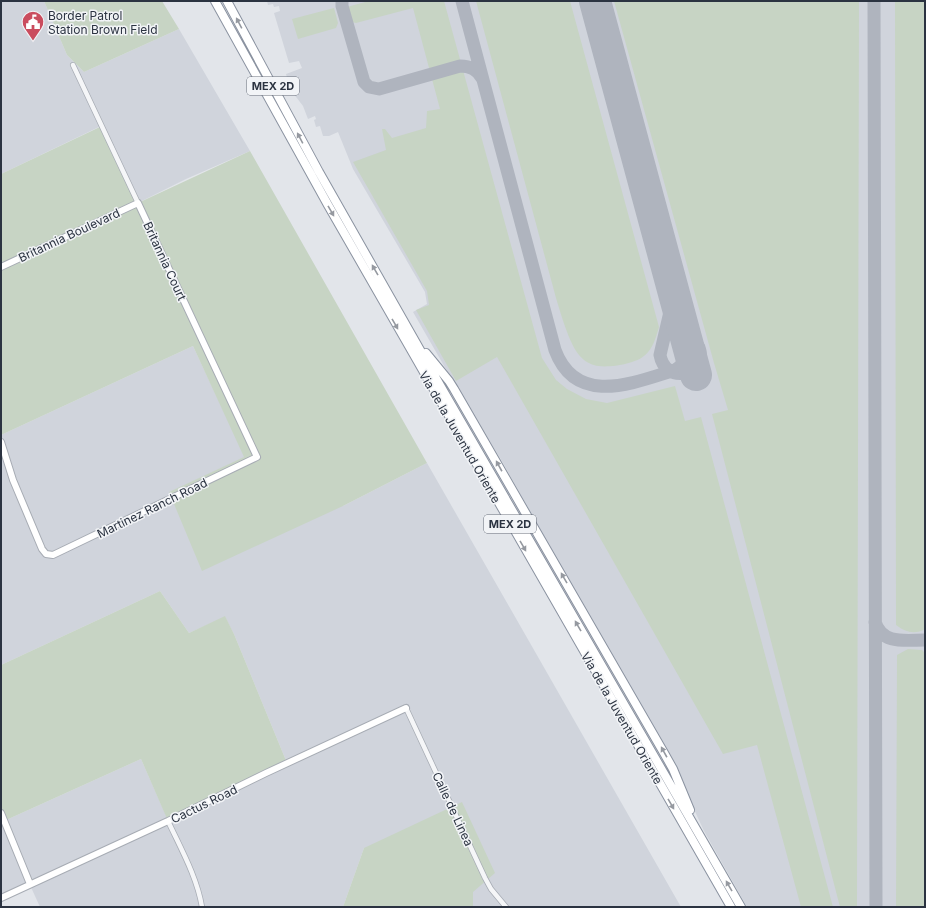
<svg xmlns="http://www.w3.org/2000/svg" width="926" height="908" viewBox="0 0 926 908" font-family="Inter,sans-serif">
	<rect width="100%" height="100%" fill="#e2e5ea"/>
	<path fill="#d0d4dc" d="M 1,1 L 44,1 L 67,55 L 84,72 L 179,29 L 250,151 L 186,179 L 138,203 L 101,126 L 1,174 Z
		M 267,1 L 925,1 L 925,907 L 747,907 L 704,831 L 680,779 L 503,463 L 447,371 L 413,312 L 427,304 L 425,292 L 353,169 L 338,132 L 329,136 L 323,136 L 320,126 L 316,127 L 314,120 L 316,119 L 315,116 L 308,119 L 303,106 L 290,89 L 286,74 L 302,68 L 299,61 L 289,63 L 274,13 L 280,11 L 279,6 L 274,7 L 273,4 L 268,5 Z
		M 193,346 L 245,457 L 170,492 L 343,506 L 427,463 L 681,907 L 473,907 L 473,892 L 364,848 L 343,907 L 40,907 L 30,885 L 1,896 L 1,813 L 4,821 L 141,759 L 168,820 L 287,763 L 234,634 L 225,617 L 189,633 L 160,591 L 1,665 L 1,435 Z"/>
	<path fill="#c7d4c4" d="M 44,1 L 162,1 L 179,29 L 84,72 L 67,55 Z
		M 369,1 L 444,1 L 542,358 L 556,380 L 567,389 L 586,399 L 607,403 L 675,386 L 685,421 L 701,417 L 833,907 L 801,907 L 757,745 L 723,754 L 497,357 L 456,381 L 416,310 L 429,305 L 427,291 L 353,162 L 386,150 L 382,129 L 385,129 L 392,138 L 426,128 L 427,111 L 440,109 L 413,8 L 356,23 L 352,22 L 350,19 L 347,7 Z
		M 476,1 L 570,1 L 659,327 C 656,337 653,349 644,356 C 635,364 605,369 594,365 C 589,364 582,359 579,355 C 569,343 561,314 556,298 Z
		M 614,1 L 859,1 L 857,907 L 840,907 L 712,414 L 728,410 L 714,363 Z
		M 895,1 L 925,1 L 925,629 C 915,635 905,632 896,625 Z
		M 334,8 L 338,23 L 336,28 L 298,39 L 292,19 Z
		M 102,126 L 138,203 L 250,151 L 427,463 L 343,506 L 202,571 L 169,492 L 244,457 L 193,346 L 1,435 L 1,174 Z
		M 160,591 L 189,633 L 225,616 L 234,634 L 287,763 L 168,821 L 141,759 L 4,821 L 1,813 L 1,665 Z
		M 908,649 L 922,650 L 925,653 L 925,907 L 896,907 L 897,655 Z
		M 462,802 L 495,873 L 473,892 L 473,907 L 343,907 L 364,848 Z"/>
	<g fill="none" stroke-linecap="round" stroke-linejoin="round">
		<path stroke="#afb4be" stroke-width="13" d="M 342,1 L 342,6 L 364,82 L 369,87 L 379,89 L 460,66 C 470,66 477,69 482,78
			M 462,1 L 555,350 C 576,407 633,383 675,370 C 685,364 687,357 688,346
			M 874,1 L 876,907
			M 672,287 L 673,299 L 660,355 C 665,384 704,376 700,351 C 698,341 690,340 685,332 C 684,329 683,326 682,323
			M 875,622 C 882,645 906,640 925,640"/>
		<path stroke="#afb4be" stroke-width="32" d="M 595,1 L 696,375"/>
		<g stroke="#a7acb4" stroke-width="6">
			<path id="street" d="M 73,65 L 138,203
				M 406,708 L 485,878 L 491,889 L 506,907
				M 168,821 C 181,849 197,877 202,907"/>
		</g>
		<g stroke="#a7acb4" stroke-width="8">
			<path id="secondary" d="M 1,267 L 138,203 L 257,457 L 53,555 L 46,554 L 42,549 L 13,480 L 1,442
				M 1,813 L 30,884
				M 1,898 L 168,821 L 266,773 L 406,708"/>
		</g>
		<g stroke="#8a92a0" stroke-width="10">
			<path id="highway" d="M 215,1 L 328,205 L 731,907
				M 227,1 L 319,172 L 441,387 L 741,907
				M 426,353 L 449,381 L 454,389 L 664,753 L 673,769 L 690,810"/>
		</g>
		<use href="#street" stroke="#f5f6f8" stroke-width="4.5"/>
		<use href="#secondary" stroke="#fff" stroke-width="6"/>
		<use href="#highway" stroke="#fff" stroke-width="8"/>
	</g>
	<defs><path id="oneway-solid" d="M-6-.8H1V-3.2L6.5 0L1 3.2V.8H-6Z"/></defs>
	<g fill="#9599a0">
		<use href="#oneway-solid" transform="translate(239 23) rotate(-118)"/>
		<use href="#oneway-solid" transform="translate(300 138) rotate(-118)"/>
		<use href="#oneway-solid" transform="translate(331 211) rotate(60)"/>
		<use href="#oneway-solid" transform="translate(375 270) rotate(-120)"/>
		<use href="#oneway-solid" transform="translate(395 324) rotate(60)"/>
		<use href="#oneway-solid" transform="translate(499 466) rotate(-119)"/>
		<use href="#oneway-solid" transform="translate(523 546) rotate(60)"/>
		<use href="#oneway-solid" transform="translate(564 578) rotate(-120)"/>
		<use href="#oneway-solid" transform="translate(578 626) rotate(-120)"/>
		<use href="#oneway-solid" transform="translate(664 752) rotate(-119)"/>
		<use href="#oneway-solid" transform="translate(671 804) rotate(60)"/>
		<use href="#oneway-solid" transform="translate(729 886) rotate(-120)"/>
	</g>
	<defs>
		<g id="civic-pin" transform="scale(1.15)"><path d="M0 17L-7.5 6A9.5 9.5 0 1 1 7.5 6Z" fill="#ca4c5e" stroke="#f2f4f7"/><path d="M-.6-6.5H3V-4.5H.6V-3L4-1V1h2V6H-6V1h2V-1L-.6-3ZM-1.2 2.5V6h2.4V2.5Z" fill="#fff"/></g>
	</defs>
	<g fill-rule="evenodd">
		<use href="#civic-pin" x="33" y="22"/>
	</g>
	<g text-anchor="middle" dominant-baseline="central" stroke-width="3" stroke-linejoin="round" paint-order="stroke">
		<g fill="#f2f4f7" stroke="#676d78" stroke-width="1">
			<rect x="247" y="77" width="52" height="18" rx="3"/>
			<rect x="484" y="515" width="52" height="18" rx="3"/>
		</g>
		<g font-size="11" font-weight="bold" fill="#2b3341">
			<text x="273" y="86">MEX 2D</text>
			<text x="510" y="524">MEX 2D</text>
		</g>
		<g font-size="12" fill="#2b3341" stroke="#f2f4f7" text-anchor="start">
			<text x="48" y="15">Border Patrol<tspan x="48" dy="14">Station Brown Field</tspan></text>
		</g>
		<g font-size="12" fill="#2b3341" stroke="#f2f4f7">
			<text transform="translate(69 235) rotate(-25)">Britannia Boulevard</text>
			<text transform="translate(165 261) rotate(65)">Britannia Court</text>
			<text transform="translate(460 437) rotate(60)">Via de la Juventud Oriente</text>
			<text transform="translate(152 508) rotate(-26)">Martinez Ranch Road</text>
			<text transform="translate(622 718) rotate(60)">Via de la Juventud Oriente</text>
			<text transform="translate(204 804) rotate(-26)">Cactus Road</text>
			<text transform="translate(453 809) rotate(65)">Calle de Linea</text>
		</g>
	</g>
	<rect width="926" height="908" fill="none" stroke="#2b3341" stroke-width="4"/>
</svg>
